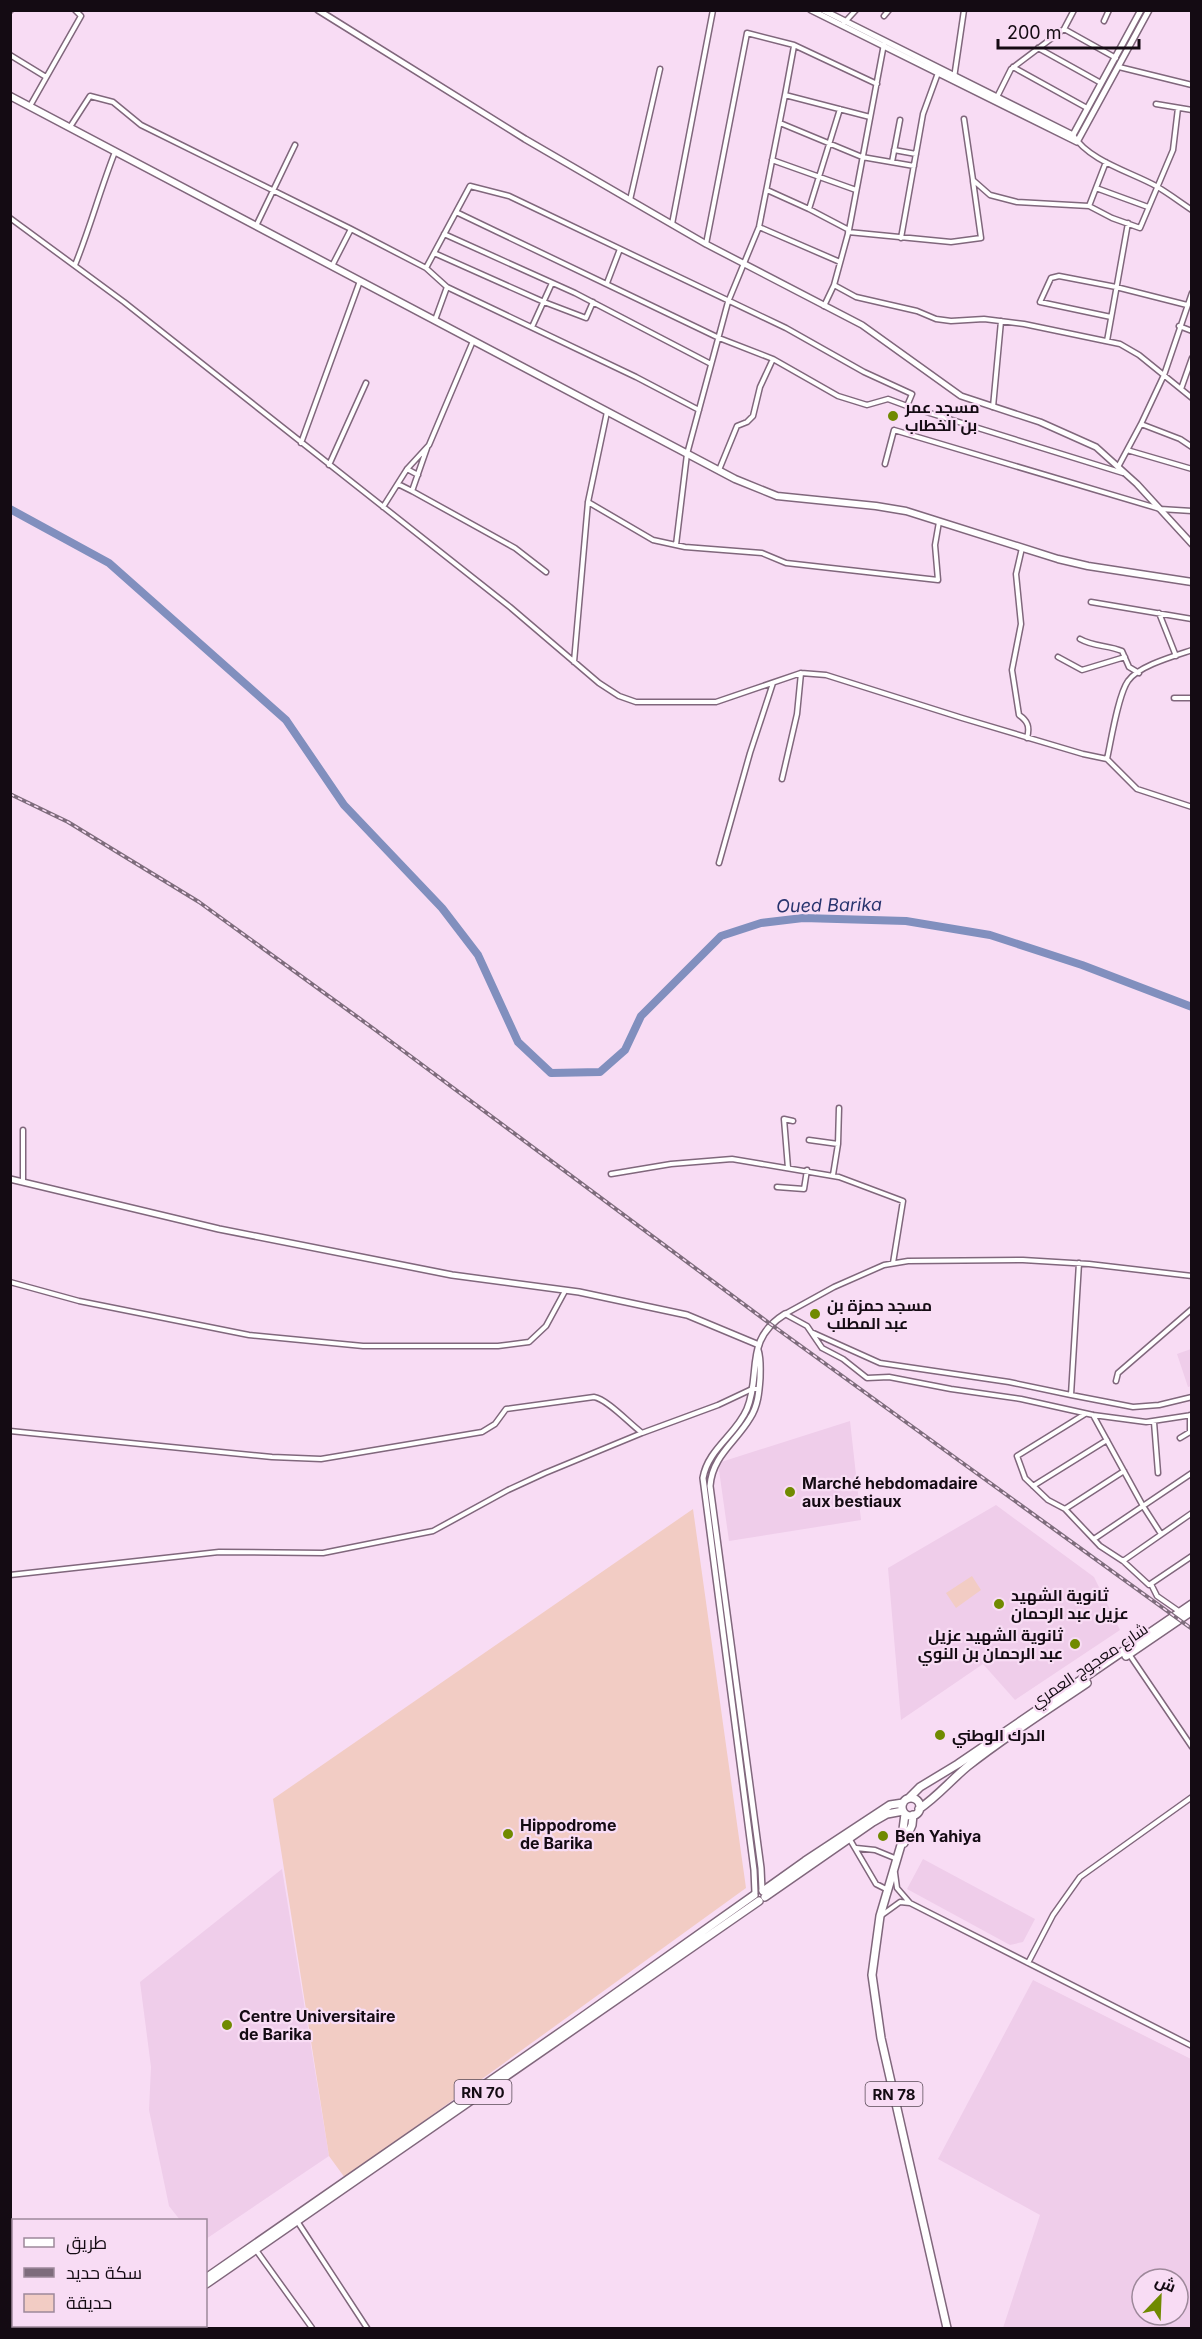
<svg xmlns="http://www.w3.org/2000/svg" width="1202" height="2339" viewBox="0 0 1202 2339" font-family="Inter,Cairo,sans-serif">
	<rect width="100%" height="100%" fill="#f8dcf4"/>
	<path fill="#efcdea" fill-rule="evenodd" d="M 1191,1349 L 1191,1386 L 1188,1387 L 1177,1354 Z
		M 850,1421 L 861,1520 L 729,1541 L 718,1463 Z
		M 996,1505 L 1094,1577 L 1120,1630 L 1015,1700 L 983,1664 L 901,1720 L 888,1568 Z
		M 923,1859 L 1035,1919 L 1023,1942 L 1010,1945 L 907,1889 Z
		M 282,1869 L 329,2156 L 206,2239 L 206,2220 L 180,2220 L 169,2206 L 149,2110 L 151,2067 L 140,1982 Z
		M 1033,1980 L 1191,2059 L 1191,2328 L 1003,2328 L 1040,2215 L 938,2159 ZM 1142,2279 L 1178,2279 L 1178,2315 L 1142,2315 Z"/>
	<path fill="#f2ccc4" d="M 693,1509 L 746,1888 L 345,2178 L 329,2156 L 273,1799 Z
		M 972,1576 L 981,1590 L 956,1608 L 946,1593 Z"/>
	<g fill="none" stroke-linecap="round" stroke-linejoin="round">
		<path stroke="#818fbe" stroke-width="8" d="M 10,509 L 109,563 L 286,720 L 344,805 L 442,908 L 478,955 L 518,1042 L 551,1073 L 600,1072 L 625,1050 L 641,1016 L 721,936 L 761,923 L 803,918 L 906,921 L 990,935 L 1082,965 L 1192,1007"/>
		<g stroke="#80677c" stroke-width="7">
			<path id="minor" d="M 10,11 L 11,10
				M 884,16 L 889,10
				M 1104,21 L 1109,10
				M 844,23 L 856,10
				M 1064,29 L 1074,10
				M 1038,48 L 1101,83
				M 10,55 L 46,77
				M 1013,67 L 1087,108
				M 1119,67 L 1192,85
				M 954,78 L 964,10
				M 785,95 L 794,46
				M 997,97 L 1011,69 L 1064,29 L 1116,58
				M 1156,104 L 1192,110
				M 30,106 L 81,16 L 75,10
				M 964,119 L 973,180 L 990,195 L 1017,202 L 1089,206 L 1112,218 L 1140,228 L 1173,150 L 1178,108
				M 780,123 L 862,157 L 914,166
				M 70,127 L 90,96 L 113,102 L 141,125 L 351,229 L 426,268 L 470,186 L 509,196 L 786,328 L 864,372 L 912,394 L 907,406 L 1123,473
				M 1073,135 C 1089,161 1131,172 1156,186 C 1168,193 1180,202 1192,210
				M 894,150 L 916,154
				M 772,160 L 856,190
				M 892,162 L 900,120
				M 1096,188 L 1148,207
				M 767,190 L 809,209 L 849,230
				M 630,200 L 660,69
				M 1089,206 L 1106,162
				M 809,209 L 840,109
				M 456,212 L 719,338 L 773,359 L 838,396 L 867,405 L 888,399 L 907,406
				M 10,218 L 124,302 L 510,607 L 599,683 L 619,696 L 636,702 L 716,702 L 801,673 L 826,675 L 962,718 L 1083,754 L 1107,759
				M 672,224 L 713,10
				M 256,226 L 295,145
				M 759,227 L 840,262
				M 848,232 L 951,242 L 981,238 L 973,181
				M 444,234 L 575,293 L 711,364
				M 901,238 L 923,114 L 938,73
				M 706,244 L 747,33 L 794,45 L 877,84
				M 434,253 L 544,302 L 586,318 L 593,302
				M 75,265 C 90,228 100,190 115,152
				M 332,266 L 351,229
				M 426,268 L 447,287 L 636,377 L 699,410
				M 607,283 L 620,249
				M 834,285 L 856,297 L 917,311 L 936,319 L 951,321 L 984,319 L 1024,324 L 1120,344 L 1139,355 L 1192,398
				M 824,306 L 834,285 L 849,230 L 884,44
				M 1111,317 L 1040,302 L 1051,278 L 1059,276 L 1116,287 L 1187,305
				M 435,320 L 447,287
				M 1179,326 L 1192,331
				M 532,327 L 552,283
				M 1107,341 L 1128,223
				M 1181,389 L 1192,358
				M 993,407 L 1001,321
				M 1141,424 L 1164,375 L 1192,293
				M 301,443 L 360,281
				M 1127,450 L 1192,469
				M 885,464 L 894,430 L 1160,509 L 1192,511
				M 329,465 L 366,383
				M 1118,467 L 1141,424 L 1180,439 L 1192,447
				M 407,469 L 418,475
				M 719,470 L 737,426 L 747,422 L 753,416 L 760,387 L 773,359
				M 398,484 L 412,491 L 427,448
				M 412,491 L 515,548 L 546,572
				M 588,502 L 653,540 L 685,547 L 762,553 L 786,563 L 938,580 L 935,545 L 939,522
				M 383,507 L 407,469 L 429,445 L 473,341
				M 676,545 L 687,454 L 728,302 L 759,227 L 785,95 L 870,117
				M 1022,548 L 1016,574 L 1021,624 L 1012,670 L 1019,715 C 1028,721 1030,727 1027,738
				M 1091,602 L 1192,619
				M 1159,613 L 1176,656
				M 1080,639 C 1094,647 1108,645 1122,651 L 1129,667 L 1139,673
				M 1192,650 C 1174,656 1138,666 1128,681 C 1118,695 1111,741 1107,759 L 1137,789 L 1192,807
				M 1058,657 L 1082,670 L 1125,657
				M 574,662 L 588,502 L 607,412
				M 1174,698 L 1192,698
				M 782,779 L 797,714 L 801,673
				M 719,863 L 750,753 L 773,683
				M 809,1140 L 838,1144
				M 788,1168 L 784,1119 L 793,1121
				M 611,1174 L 671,1164 L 732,1159 L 839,1177 L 903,1201 L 893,1263
				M 833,1175 L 838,1144 L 839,1108
				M 23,1182 L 23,1130
				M 777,1187 L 804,1189 L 807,1170
				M 1079,1263 L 1071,1395 L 1133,1407 L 1159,1405 L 1192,1397
				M 1192,1276 L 1089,1264 L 1023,1260 L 908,1261 L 884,1265 L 834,1287 L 785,1314 L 807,1326 L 822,1348 L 843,1359 L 867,1378 L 889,1377 L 951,1389 L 1021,1399 L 1093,1415 L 1146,1422 L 1192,1415
				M 10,1282 L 79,1301 L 249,1335 L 363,1346 L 498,1346 L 529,1342 L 546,1326 L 565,1291
				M 811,1332 L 880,1363 L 1009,1382 L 1071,1395
				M 1116,1381 L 1118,1373 L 1192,1309
				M 1085,1414 L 1017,1456 L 1025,1478 L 1048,1500 L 1065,1509 L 1100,1546 L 1123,1561 L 1149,1585 L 1192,1556
				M 1093,1415 L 1143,1506 L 1161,1534
				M 1154,1422 L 1158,1473
				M 10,1431 L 272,1457 L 321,1459 L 482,1432 L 495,1424 L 506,1409 L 594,1397 C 607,1399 629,1423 641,1432
				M 1180,1438 L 1190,1432 L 1190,1415
				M 1033,1486 L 1107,1440
				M 1065,1509 L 1124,1471
				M 1094,1539 L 1192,1473
				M 1123,1561 L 1192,1513
				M 10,1575 L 219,1552 L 323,1553 L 433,1531 L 508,1490 L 545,1473 L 642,1433 L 718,1405 L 752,1389 L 759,1389
				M 1151,1584 L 1157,1596 L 1180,1612
				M 1129,1654 L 1192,1747
				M 849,1838 L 876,1884 L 888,1890
				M 856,1848 L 875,1850 L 897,1859
				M 910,1903 L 1192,2046
				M 882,1915 L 900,1902 L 910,1903 L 897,1888 L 895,1873
				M 1028,1963 L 1053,1915 L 1080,1877 L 1192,1797
				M 297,2221 L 367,2328
				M 256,2250 L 312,2328
				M 168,2326 L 170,2328
				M 178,2328 L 180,2326"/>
		</g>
		<g stroke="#80677c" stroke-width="8">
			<path id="tertiary" d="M 318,10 L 525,139 L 630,200 L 706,244 L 862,325 L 961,396 L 1040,422 L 1096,447 L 1137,484 L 1192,544
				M 811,10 L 1077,142 L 1149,10
				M 823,10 L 1073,135 L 1141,10
				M 10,1179 L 219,1229 L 452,1275 L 579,1292 L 687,1315 L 759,1345
				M 758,1350 C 761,1359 760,1368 760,1378 C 759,1392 758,1406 750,1418 C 736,1442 712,1456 710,1486 L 761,1868 L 762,1890
				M 755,1893 L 754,1870 L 703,1478 C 708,1449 736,1435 747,1409 C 762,1373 743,1340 785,1314"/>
		</g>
		<g stroke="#80677c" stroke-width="9">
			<path id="secondary" d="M 10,96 L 735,479 L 777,496 L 876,506 L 906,511 L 1058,559 L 1088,566 L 1192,582"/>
		</g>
		<g stroke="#80677c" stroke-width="10">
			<path id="primary" d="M 1126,1656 L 1192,1611
				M 909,1798 L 920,1787 L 958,1764 L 1192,1604
				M902 1807a9 9 0 1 1 18 0a9 9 0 1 1-18 0Z
				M 919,1809 C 937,1797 951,1780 968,1766 C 1006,1736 1047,1710 1087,1683
				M 905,1814 L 901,1845 L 880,1916 L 872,1975 L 881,2038 L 947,2328
				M 904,1843 L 912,1825 L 913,1815
				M 763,1891 L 805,1861 L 890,1805 L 903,1803
				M 765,1897 L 873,1822 L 887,1814 L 903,1811
				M 206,2278 L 575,2022 L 754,1895
				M 206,2284 L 759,1901
				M 131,2328 L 136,2326
				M 142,2328 L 146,2326"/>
		</g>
		<use href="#minor" stroke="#fff" stroke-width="4"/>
		<use href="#tertiary" stroke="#fff" stroke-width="5"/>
		<use href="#secondary" stroke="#fff" stroke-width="6"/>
		<use href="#primary" stroke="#fff" stroke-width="7"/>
		<g stroke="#7e6c7c" stroke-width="4">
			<path id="rail" d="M 10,794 L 68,822 L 199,902 L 374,1029 L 769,1323 L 1192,1629"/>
		</g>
		<use href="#rail" stroke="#f8dcf4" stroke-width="1.5" stroke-dasharray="4.5" stroke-linecap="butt"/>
	</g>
	<g fill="#708a00" stroke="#f8dcf4" stroke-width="2">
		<circle cx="893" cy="416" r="6"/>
		<circle cx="815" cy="1314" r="6"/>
		<circle cx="790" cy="1492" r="6"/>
		<circle cx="999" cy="1604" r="6"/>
		<circle cx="1075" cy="1644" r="6"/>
		<circle cx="940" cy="1735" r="6"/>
		<circle cx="508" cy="1834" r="6"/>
		<circle cx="883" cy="1836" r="6"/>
		<circle cx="227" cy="2025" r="6"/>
	</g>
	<g text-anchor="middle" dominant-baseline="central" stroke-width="4.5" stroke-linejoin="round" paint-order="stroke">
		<g fill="#f8dcf4" stroke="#584a56" stroke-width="1.5">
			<rect x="454.5" y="2080" width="57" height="24" rx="4.5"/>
			<rect x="865.5" y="2082" width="57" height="24" rx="4.5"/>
		</g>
		<g font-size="15" font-weight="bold" fill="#140b13">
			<text x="483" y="2092">RN 70</text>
			<text x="894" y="2094">RN 78</text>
		</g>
		<g font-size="16" font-weight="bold" fill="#140b13" stroke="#f8dcf4" text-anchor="start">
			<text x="905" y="407">مسجد عمر<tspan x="905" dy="18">بن الخطاب</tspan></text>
			<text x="827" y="1305">مسجد حمزة بن<tspan x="827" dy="18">عبد المطلب</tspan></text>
			<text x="802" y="1483">Marché hebdomadaire<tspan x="802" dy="18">aux bestiaux</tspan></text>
			<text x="1011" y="1595">ثانوية الشهيد<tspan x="1011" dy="18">عزيل عبد الرحمان</tspan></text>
			<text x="1063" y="1635" text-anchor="end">ثانوية الشهيد عزيل<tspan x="1063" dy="18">عبد الرحمان بن النوي</tspan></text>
			<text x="952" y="1735">الدرك الوطني</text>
			<text x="520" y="1825">Hippodrome<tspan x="520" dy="18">de Barika</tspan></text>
			<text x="895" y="1836">Ben Yahiya</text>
			<text x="239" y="2016">Centre Universitaire<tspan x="239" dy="18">de Barika</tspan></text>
		</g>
		<g font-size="16" fill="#140b13" stroke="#f8dcf4">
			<text transform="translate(1089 1665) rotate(-34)">شارع معجوج العمري</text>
		</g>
		<g font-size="18" font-style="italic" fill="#28346e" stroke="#f8dcf4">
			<text transform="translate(829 905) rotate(-1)">Oued Barika</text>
		</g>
	</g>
	<rect width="1202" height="2339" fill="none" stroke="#140b13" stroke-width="24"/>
	<rect x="12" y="2219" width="195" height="108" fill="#f8dcf4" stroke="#9d889a" stroke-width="1.5"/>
	<rect x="24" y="2238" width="30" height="9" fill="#ffffff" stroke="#9d889a" stroke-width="1.5"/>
	<text x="66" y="2249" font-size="18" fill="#140b13">طريق</text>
	<rect x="24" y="2268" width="30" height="9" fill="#7e6c7c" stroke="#9d889a" stroke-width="1.5"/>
	<text x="66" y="2279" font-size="18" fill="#140b13">سكة حديد</text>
	<rect x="24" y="2294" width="30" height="18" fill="#f2ccc4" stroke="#9d889a" stroke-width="1.5"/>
	<text x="66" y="2309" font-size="18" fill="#140b13">حديقة</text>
	<g transform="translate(1160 2297) rotate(23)"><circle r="28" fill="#f8dcf4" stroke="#9d889a" stroke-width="1.5"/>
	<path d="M0-4.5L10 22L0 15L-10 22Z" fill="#708a00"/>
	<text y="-9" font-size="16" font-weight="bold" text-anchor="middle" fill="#140b13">ش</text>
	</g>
	<path d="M998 39v9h141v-9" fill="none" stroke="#140b13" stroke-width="3"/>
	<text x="1007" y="39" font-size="18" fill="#140b13" stroke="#f8dcf4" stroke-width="4.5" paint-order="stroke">200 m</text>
</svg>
